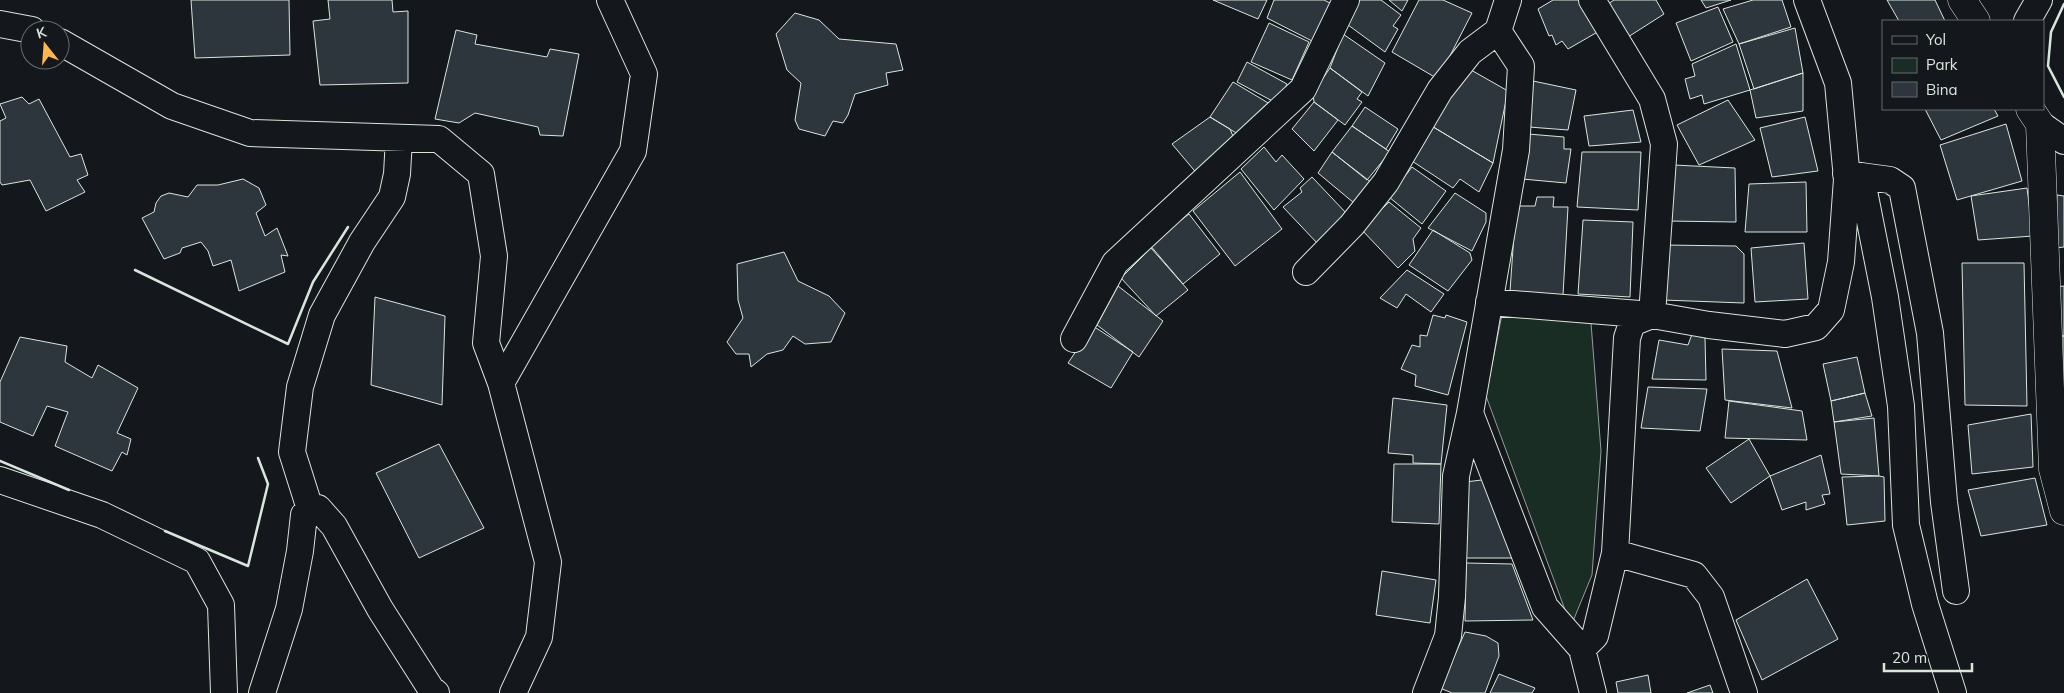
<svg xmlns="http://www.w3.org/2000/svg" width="2064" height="693" viewBox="0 0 2064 693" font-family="Mulish,sans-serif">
	<rect width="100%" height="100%" fill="#14181c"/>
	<path fill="#1a2d24" stroke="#939e99" d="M 1502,314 L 1591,323 L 1601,451 L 1592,575 L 1571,626 L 1486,396 Z"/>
	<path fill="#2c363c" stroke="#d8e6dc" d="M 191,0 L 289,0 L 290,55 L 195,58 Z
		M 328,0 L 392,0 L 393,12 L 408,11 L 408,83 L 320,85 L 313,21 L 330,19 Z
		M 1213,0 L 1267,0 L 1258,19 Z
		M 1274,0 L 1324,0 L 1332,4 L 1314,42 L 1267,18 Z
		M 1356,0 L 1381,0 L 1401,15 L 1393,26 L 1398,29 L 1385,52 L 1344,22 Z
		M 1389,0 L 1408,0 L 1402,11 Z
		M 1419,0 L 1443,0 L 1472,13 L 1438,79 L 1392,52 Z
		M 1553,0 L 1584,0 L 1601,30 L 1568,49 L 1562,41 L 1556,45 L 1552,35 L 1549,36 L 1538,9 Z
		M 1614,0 L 1656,0 L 1664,14 L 1628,37 L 1608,4 Z
		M 1701,0 L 1731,0 L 1706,8 Z
		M 1753,0 L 1782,0 L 1791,27 L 1739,44 L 1723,9 Z
		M 1887,0 L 1935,0 L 1945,21 L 1899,21 Z
		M 1718,7 L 1733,42 L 1691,61 L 1676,23 Z
		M 795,13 L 819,20 L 839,39 L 896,44 L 903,70 L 886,73 L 888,85 L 855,94 L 848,115 L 843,123 L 833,121 L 825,136 L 799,129 L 795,120 L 801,83 L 787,70 L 776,34 Z
		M 1269,23 L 1309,42 L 1292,80 L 1251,62 Z
		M 1795,28 L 1803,73 L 1754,89 L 1739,44 Z
		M 456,30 L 477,35 L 475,44 L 547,57 L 550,49 L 579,54 L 563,136 L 540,135 L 538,127 L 475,113 L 459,123 L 435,119 Z
		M 1343,34 L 1385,63 L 1368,96 L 1330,68 Z
		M 1736,44 L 1750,90 L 1704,104 L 1702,95 L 1690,99 L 1685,79 L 1695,76 L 1692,64 Z
		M 1247,62 L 1287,84 L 1278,104 L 1237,82 Z
		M 1464,66 L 1508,91 L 1493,163 L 1430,125 Z
		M 1330,68 L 1362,92 L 1357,99 L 1362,102 L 1345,125 L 1314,102 L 1313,93 Z
		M 1803,73 L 1803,111 L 1756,118 L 1750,90 Z
		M 1533,81 L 1576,90 L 1568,130 L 1529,127 Z
		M 1233,82 L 1275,107 L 1246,139 L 1210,117 Z
		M 22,97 L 29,104 L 39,99 L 70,157 L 81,154 L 88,175 L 77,180 L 85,192 L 46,211 L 30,180 L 2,185 L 0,182 L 0,121 L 6,118 L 0,104 Z
		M 1728,100 L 1755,140 L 1699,165 L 1677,125 Z
		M 1314,102 L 1338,120 L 1314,151 L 1292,129 Z
		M 1365,107 L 1398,129 L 1386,149 L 1352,126 Z
		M 1925,109 L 1994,109 L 1998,116 L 1941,140 Z
		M 1633,110 L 1641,142 L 1589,146 L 1584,116 Z
		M 1210,117 L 1230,129 L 1238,148 L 1199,176 L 1172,144 Z
		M 1805,117 L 1818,171 L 1772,177 L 1760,128 Z
		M 2006,124 L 2022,181 L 1957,200 L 1940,145 Z
		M 1430,125 L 1493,163 L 1479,192 L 1460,179 L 1453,188 L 1412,161 Z
		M 1352,126 L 1390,152 L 1367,180 L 1332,152 Z
		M 1528,134 L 1564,137 L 1564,149 L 1571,149 L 1566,183 L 1522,179 Z
		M 1264,147 L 1276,162 L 1282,155 L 1304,179 L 1274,210 L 1241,169 Z
		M 1332,152 L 1372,183 L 1354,203 L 1318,173 Z
		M 1582,152 L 1641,152 L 1638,210 L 1577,207 Z
		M 1674,165 L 1735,168 L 1736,222 L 1668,221 Z
		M 1412,167 L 1446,191 L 1422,224 L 1389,197 Z
		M 1240,172 L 1282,229 L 1235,266 L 1193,211 Z
		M 1312,177 L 1348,215 L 1318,244 L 1283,207 L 1302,192 L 1300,188 Z
		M 243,179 L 259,188 L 266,205 L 256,213 L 265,236 L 277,228 L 288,256 L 281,255 L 285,272 L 239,291 L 231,260 L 213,266 L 208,251 L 201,242 L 182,248 L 180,253 L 164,259 L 142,218 L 154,212 L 156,203 L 161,196 L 169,193 L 188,197 L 197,185 L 218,185 Z
		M 1806,182 L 1807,232 L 1745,232 L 1749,184 Z
		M 2027,188 L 2033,236 L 1978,240 L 1971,196 Z
		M 1455,193 L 1486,213 L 1486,222 L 1472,251 L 1428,228 Z
		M 2057,195 L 2064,196 L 2064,247 L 2055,248 Z
		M 1537,197 L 1554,197 L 1553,207 L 1568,207 L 1563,295 L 1510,291 L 1516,206 L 1535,206 Z
		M 1389,202 L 1421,228 L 1413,239 L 1415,251 L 1398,268 L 1361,229 Z
		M 1189,214 L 1220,254 L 1183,284 L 1149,244 Z
		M 1583,220 L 1633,222 L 1630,297 L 1578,294 Z
		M 1433,230 L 1470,253 L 1472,260 L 1448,291 L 1409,265 Z
		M 1804,243 L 1808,299 L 1755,302 L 1751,248 Z
		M 1664,245 L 1736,246 L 1744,254 L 1744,303 L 1663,300 Z
		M 1151,248 L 1188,290 L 1156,316 L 1121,278 Z
		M 784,252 L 798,281 L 829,296 L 845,313 L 831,342 L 805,344 L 793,336 L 783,350 L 767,354 L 751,367 L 749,354 L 736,354 L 727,342 L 743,318 L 738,300 L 737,264 Z
		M 1962,263 L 2024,263 L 2027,406 L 1965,405 Z
		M 1407,270 L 1444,294 L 1431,312 L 1406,294 L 1397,308 L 1380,298 Z
		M 1118,286 L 1163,321 L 1139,357 L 1097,325 Z
		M 2064,286 L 2064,336 L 2058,336 L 2055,287 Z
		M 375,297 L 445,316 L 442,405 L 371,385 Z
		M 1433,315 L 1445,318 L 1446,315 L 1467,322 L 1448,395 L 1415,386 L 1416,375 L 1401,369 L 1412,345 L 1420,347 L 1420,335 L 1427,336 Z
		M 1093,326 L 1133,352 L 1111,388 L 1068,363 Z
		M 1692,334 L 1705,338 L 1706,380 L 1652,379 L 1659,340 L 1688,345 Z
		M 2058,336 L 2064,336 L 2064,389 L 2062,389 Z
		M 20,337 L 67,346 L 65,362 L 92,378 L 98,365 L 138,388 L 117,433 L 131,439 L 127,455 L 122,452 L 112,471 L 55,446 L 68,412 L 47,406 L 33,436 L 0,422 L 0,382 Z
		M 1722,349 L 1777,351 L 1792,408 L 1725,400 Z
		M 1857,357 L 1865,393 L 1831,401 L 1823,364 Z
		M 1648,387 L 1707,389 L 1700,431 L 1641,428 Z
		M 1865,393 L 1872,416 L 1834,422 L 1831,401 Z
		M 1393,398 L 1447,405 L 1441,464 L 1413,463 L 1413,455 L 1388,453 Z
		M 1729,401 L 1802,411 L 1807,440 L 1725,438 Z
		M 2031,414 L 2033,467 L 1972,474 L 1968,425 Z
		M 1874,418 L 1879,476 L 1841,474 L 1834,422 Z
		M 1749,439 L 1770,476 L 1731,503 L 1706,468 Z
		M 439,444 L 484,528 L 419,558 L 376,473 Z
		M 1821,455 L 1830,494 L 1822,495 L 1825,504 L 1806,510 L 1806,502 L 1782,510 L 1770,476 Z
		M 1394,464 L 1441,464 L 1439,524 L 1392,522 Z
		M 1879,476 L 1884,477 L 1885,521 L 1847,525 L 1842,477 Z
		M 2035,478 L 2047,525 L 1981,536 L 1968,490 Z
		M 1490,479 L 1514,558 L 1462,558 L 1465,482 Z
		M 1466,563 L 1512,564 L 1533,620 L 1465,621 Z
		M 1382,571 L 1436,580 L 1430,623 L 1376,615 Z
		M 1807,579 L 1838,639 L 1762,680 L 1736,620 Z
		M 1465,632 L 1486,636 L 1498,643 L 1499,656 L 1485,693 L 1452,693 L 1440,688 Z
		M 1499,674 L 1535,688 L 1532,693 L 1490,693 Z
		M 1648,675 L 1651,693 L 1618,693 L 1616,682 Z
		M 1710,685 L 1713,693 L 1687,693 Z"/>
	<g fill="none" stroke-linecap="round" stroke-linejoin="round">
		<g stroke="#d8e6dc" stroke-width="28">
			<path id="minor" d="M 1592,0 L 1652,99 L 1664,144 L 1652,315
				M 2027,21 L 2039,0
				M 0,24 L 32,30
				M 1498,31 L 1521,66 L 1516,150 L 1470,413 L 1545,607 L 1582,649 L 1593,693
				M 60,42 L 172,106 L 250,133 L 439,139 L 481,174 L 494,256 L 486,343 L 501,383
				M 2040,124 L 2064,141
				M 1846,174 L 1890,180 L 1902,188 L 1930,333 L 1944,502 L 1956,591
				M 1861,176 L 1885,297 L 1901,406 L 1906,525 L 1925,604 L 1953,693
				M 1306,272 L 1352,225 L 1386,182 L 1440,90 L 1470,52 L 1498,31 L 1508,0
				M 1489,302 L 1652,315 L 1709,325 L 1785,334 L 1816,327 L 1831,310 L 1841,262 L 1847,179 L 1838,83 L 1807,0
				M 1074,339 L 1115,263 L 1303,89 L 1346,0
				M 0,480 L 102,515 L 197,561 L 221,605 L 224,693
				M 311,512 L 292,452 L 300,387 L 322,315 L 362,242 L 392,197 L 397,174 L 399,138
				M 1615,553 L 1694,575 L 1711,597 L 1744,693
				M 1582,649 L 1595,636 L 1615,553 L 1627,338 L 1632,323 L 1652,315
				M 262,693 L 289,609 L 300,551 L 304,515 L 318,508 L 334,526 L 380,609 L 431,689 L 436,693
				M 513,693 L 539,637 L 548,562 L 501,383 L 633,151 L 644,74 L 610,0
				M 1426,693 L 1448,636 L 1452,597 L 1456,476 L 1470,413"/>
		</g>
		<g stroke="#d8e6dc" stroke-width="29">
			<path id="tertiary" d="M 1962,0 L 1976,21
				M 2030,109 L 2040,124 L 2053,469 L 2064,511"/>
		</g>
		<use href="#minor" stroke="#14181c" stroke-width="26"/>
		<use href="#tertiary" stroke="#14181c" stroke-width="28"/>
		<path stroke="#d8e6dc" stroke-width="2.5" d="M 2064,4 L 2051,32 L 2048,66 L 2064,97
			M 135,270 L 288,344 L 313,282 L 348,227
			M 0,461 L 69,490
			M 165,531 L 248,566 L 268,484 L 258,458"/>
	</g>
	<rect x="1882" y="20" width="162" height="90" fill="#14181c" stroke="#626a69"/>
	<rect x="1892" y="36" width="25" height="8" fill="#14181c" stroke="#626a69"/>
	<text x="1926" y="45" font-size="15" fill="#d8e6dc">Yol</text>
	<rect x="1892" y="58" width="25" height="15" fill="#1a2d24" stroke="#626a69"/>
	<text x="1926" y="70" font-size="15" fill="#d8e6dc">Park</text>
	<rect x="1892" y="82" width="25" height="15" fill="#2c363c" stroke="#626a69"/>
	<text x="1926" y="95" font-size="15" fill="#d8e6dc">Bina</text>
	<g transform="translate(45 45) rotate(343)"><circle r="24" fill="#14181c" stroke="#626a69"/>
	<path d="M0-4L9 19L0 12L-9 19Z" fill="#ffb74d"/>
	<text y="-8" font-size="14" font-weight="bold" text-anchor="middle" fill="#d8e6dc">K</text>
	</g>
	<path d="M1884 663v8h88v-8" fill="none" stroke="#d8e6dc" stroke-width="2.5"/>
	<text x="1892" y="663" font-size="15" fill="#d8e6dc" stroke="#14181c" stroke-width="4" paint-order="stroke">20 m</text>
</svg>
